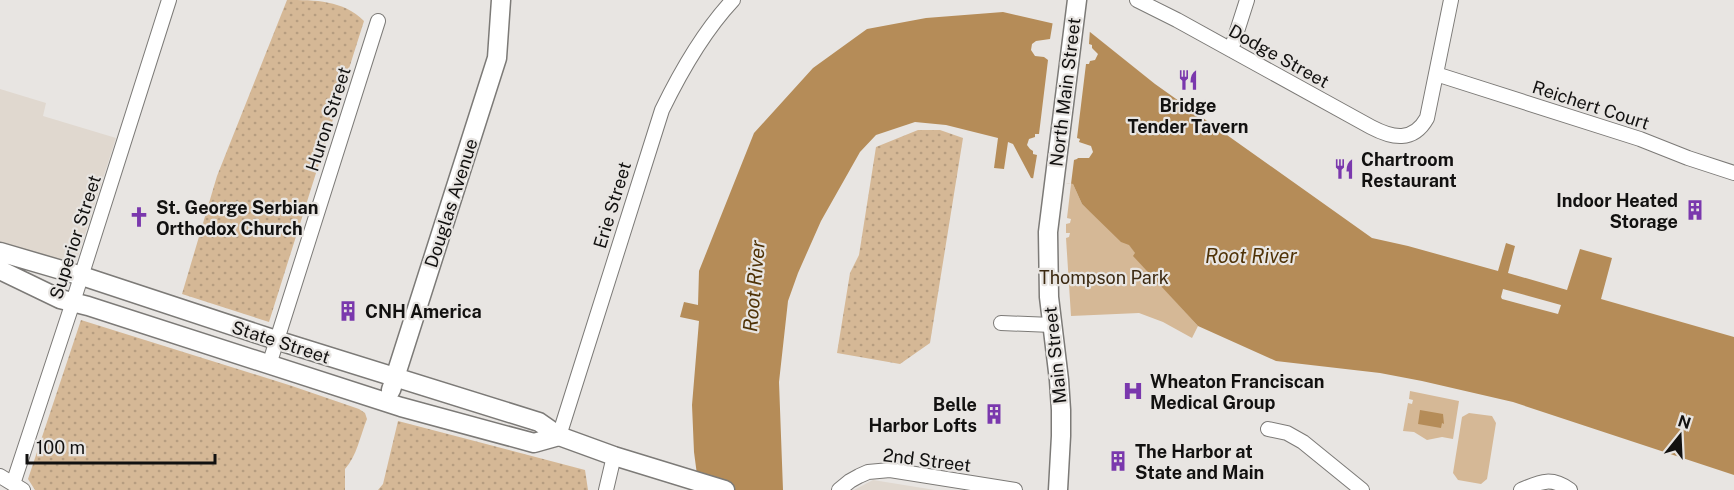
<svg xmlns="http://www.w3.org/2000/svg" width="1734" height="490" viewBox="0 0 1734 490" font-family="'Public Sans',sans-serif">
	<defs>
		<pattern id="grass-dots" width="8" height="8" patternUnits="userSpaceOnUse" patternTransform="scale(1.5)"><rect width="8" height="8" fill="#d5b896"/><path d="M2 2h.1M6 6h.1" fill="none" stroke="#b69d80" stroke-width="1.8" stroke-linecap="round"/></pattern>
	</defs>
	<rect width="100%" height="100%" fill="#e8e5e2"/>
	<path fill="#e0d8cf" d="M 0,89 L 46,103 L 43,116 L 116,138 L 80,250 L 77,260 L 72,265 L 0,244 Z
		M 873,480 L 935,490 L 854,490 Z"/>
	<path fill="url(#grass-dots)" d="M 287,0 C 315,0 343,0 364,21 L 269,322 L 182,294 L 217,176 Z
		M 918,130 L 940,130 L 963,138 L 930,343 L 900,364 L 837,353 L 850,273 L 859,255 L 876,147 Z
		M 81,320 L 292,386 L 359,409 L 365,413 L 367,419 C 360,436 357,456 345,469 L 345,490 L 35,490 L 28,479 Z
		M 398,421 L 585,470 L 588,490 L 378,490 L 383,484 Z"/>
	<path fill="#d5b896" d="M 1071,184 L 1073,184 L 1082,204 L 1124,242 L 1129,244 L 1136,254 L 1134,256 L 1198,326 L 1192,338 L 1163,322 L 1139,313 L 1071,316 L 1066,238 L 1069,237 L 1070,233 L 1066,233 L 1066,224 L 1070,223 L 1071,219 L 1067,218 Z
		M 1410,391 L 1459,401 L 1453,439 L 1442,437 L 1427,440 L 1414,432 L 1403,431 L 1408,403 L 1412,404 L 1413,400 L 1409,399 Z
		M 1469,413 L 1492,416 L 1496,423 L 1487,479 L 1481,484 L 1458,480 L 1453,473 L 1462,417 Z"/>
	<path fill="#b58c58" d="M 1003,12 L 1090,32 L 1155,84 L 1372,238 L 1408,246 L 1498,271 L 1506,243 L 1515,246 L 1508,273 L 1567,290 L 1580,249 L 1612,258 L 1601,299 L 1734,337 L 1734,475 L 1513,402 L 1422,381 L 1380,373 L 1276,361 L 1198,326 L 1133,256 L 1135,253 L 1129,245 L 1121,242 L 1082,204 L 1073,184 L 1031,178 L 1013,144 L 1008,142 L 1004,169 L 994,168 L 998,138 L 946,125 L 915,122 L 876,135 L 860,152 L 821,221 L 798,273 L 788,301 L 779,382 L 783,490 L 699,490 L 694,452 L 692,405 L 699,321 L 680,317 L 684,302 L 698,305 L 699,271 L 754,133 L 813,68 L 867,29 L 926,18 Z
		M 1420,410 L 1443,414 L 1444,424 L 1442,423 L 1441,428 L 1418,424 Z"/>
	<path fill="#e8e5e2" d="M 1053,21 L 1090,29 L 1089,44 L 1092,45 L 1092,48 L 1098,54 L 1095,60 L 1090,61 L 1089,64 L 1086,64 L 1077,138 L 1080,139 L 1079,142 L 1091,146 L 1093,152 L 1089,158 L 1078,158 L 1077,159 L 1074,160 L 1071,184 L 1033,179 L 1037,155 L 1033,154 L 1033,151 L 1030,149 L 1027,145 L 1029,139 L 1035,137 L 1035,134 L 1039,134 L 1048,60 L 1044,57 L 1035,56 L 1031,50 L 1032,44 L 1036,41 L 1050,39 Z
		M 1503,289 L 1561,305 L 1558,314 L 1502,299 L 1501,297 Z"/>
	<g fill="none" stroke-linecap="round" stroke-linejoin="round">
		<g stroke="#7c7a77" stroke-width="16">
			<path id="minor" d="M 1137,0 L 1177,20 L 1371,127 C 1392,138 1413,143 1427,118 L 1451,0
				M 1231,50 L 1247,0
				M 1436,74 L 1640,139 L 1688,158 L 1734,173
				M 1001,323 L 1052,325
				M 269,365 L 378,21
				M 1268,429 L 1287,433 L 1303,442 L 1362,490
				M 559,436 L 662,110 C 681,71 703,32 733,0
				M 0,476 L 23,490
				M 13,484 L 73,302 L 169,0
				M 606,490 L 614,456
				M 839,490 L 850,481 L 859,476 L 868,472 L 890,470 L 1015,490
				M 1521,490 C 1540,482 1551,476 1570,490"/>
		</g>
		<g stroke="#7c7a77" stroke-width="21">
			<path id="major" d="M 0,252 L 82,276 L 276,340 L 539,422 L 559,436 L 614,456 L 725,490
				M 0,270 L 60,299 L 88,306 L 401,407 L 534,443 L 559,436
				M 391,390 L 497,58 L 501,0
				M 1058,490 L 1061,436 L 1061,410 L 1059,380 L 1049,297 L 1048,232 L 1077,0"/>
		</g>
		<use href="#minor" stroke="#fff" stroke-width="14"/>
		<use href="#major" stroke="#fff" stroke-width="18"/>
	</g>
	<defs>
		<g id="restaurant-bare" transform="scale(1.62)"><path d="M-5-6h1v4h1v-4h1v4h1v-4h1v5L-1.5 .5V6h-2V.5L-5-1ZM5-6V6H3V1.5H1.5Q1.5-4 5-6Z" fill="#7a38ad" stroke="#e8e5e2" stroke-width="2.5" paint-order="stroke"/></g>
		<g id="building-bare" transform="scale(1.62)"><path d="M-4-6H4V6H1V3H-1V6H-4ZM-2.5-4.3h1.7v1.8h-1.7ZM.8-4.3h1.7v1.8H.8ZM-2.5-1h1.7V.8h-1.7ZM.8-1h1.7V.8H.8Z" fill="#7a38ad" stroke="#e8e5e2" stroke-width="2.5" paint-order="stroke"/></g>
		<g id="church-bare" transform="scale(1.62)"><path d="M-1.2-6h2.4v3.5h3.3v2.4h-3.3V6h-2.4V-.1h-3.3v-2.4h3.3Z" fill="#7a38ad" stroke="#e8e5e2" stroke-width="2.5" paint-order="stroke"/></g>
		<g id="hospital-bare" transform="scale(1.62)"><path d="M-5-5h3v3.5h4V-5h3V5h-3V1.5h-4V5h-3Z" fill="#7a38ad" stroke="#e8e5e2" stroke-width="2.5" paint-order="stroke"/></g>
	</defs>
	<g fill-rule="evenodd">
		<use href="#restaurant-bare" x="1188" y="80"/>
		<use href="#restaurant-bare" x="1344" y="169"/>
		<use href="#building-bare" x="1695" y="210"/>
		<use href="#church-bare" x="139" y="217"/>
		<use href="#building-bare" x="348" y="311"/>
		<use href="#hospital-bare" x="1133" y="391"/>
		<use href="#building-bare" x="994" y="414"/>
		<use href="#building-bare" x="1118" y="461"/>
	</g>
	<g text-anchor="middle" dominant-baseline="central" stroke-width="4.5" stroke-linejoin="round" paint-order="stroke">
		<g font-size="18" fill="#121110" stroke="#e8e5e2">
			<text transform="translate(1279 56) rotate(29)">Dodge Street</text>
			<text transform="translate(1065 92) rotate(-83)">North Main Street</text>
			<text transform="translate(1591 105) rotate(18)">Reichert Court</text>
			<text transform="translate(328 119) rotate(-72)">Huron Street</text>
			<text transform="translate(451 203) rotate(-72)">Douglas Avenue</text>
			<text transform="translate(612 205) rotate(-73)">Erie Street</text>
			<text transform="translate(75 237) rotate(-72)">Superior Street</text>
			<text transform="translate(281 342) rotate(18)">State Street</text>
			<text transform="translate(1055 355) rotate(-96)">Main Street</text>
			<text transform="translate(927 460) rotate(7)">2nd Street</text>
		</g>
		<g font-size="18" font-weight="bold" fill="#121110" stroke="#e8e5e2" text-anchor="start">
			<text x="1188" y="105" text-anchor="middle">Bridge<tspan x="1188" dy="21">Tender Tavern</tspan></text>
			<text x="1361" y="159">Chartroom<tspan x="1361" dy="21">Restaurant</tspan></text>
			<text x="1678" y="200" text-anchor="end">Indoor Heated<tspan x="1678" dy="21">Storage</tspan></text>
			<text x="156" y="207">St. George Serbian<tspan x="156" dy="21">Orthodox Church</tspan></text>
			<text x="365" y="311">CNH America</text>
			<text x="1150" y="381">Wheaton Franciscan<tspan x="1150" dy="21">Medical Group</tspan></text>
			<text x="977" y="404" text-anchor="end">Belle<tspan x="977" dy="21">Harbor Lofts</tspan></text>
			<text x="1135" y="451">The Harbor at<tspan x="1135" dy="21">State and Main</tspan></text>
		</g>
		<g font-size="18" fill="#3c2a12" stroke="#e8e5e2">
			<text x="1104" y="277">Thompson Park</text>
		</g>
		<g font-size="20" font-style="italic" fill="#4f3206" stroke="#e8e5e2">
			<text x="1251" y="256">Root River</text>
			<text transform="translate(754 286) rotate(-85)">Root River</text>
		</g>
	</g>
	<g transform="translate(1680 436) rotate(18)" stroke="#e8e5e2" stroke-width="4.5" paint-order="stroke">
	<path d="M0-4.5L10 22L0 15L-10 22Z" fill="#121110"/>
	<text y="-9" font-size="16" font-weight="bold" text-anchor="middle" fill="#121110">N</text>
	</g>
	<path d="M27 454v9h188v-9" fill="none" stroke="#121110" stroke-width="3"/>
	<text x="36" y="454" font-size="18" fill="#121110" stroke="#e8e5e2" stroke-width="4.5" paint-order="stroke">100 m</text>
</svg>
